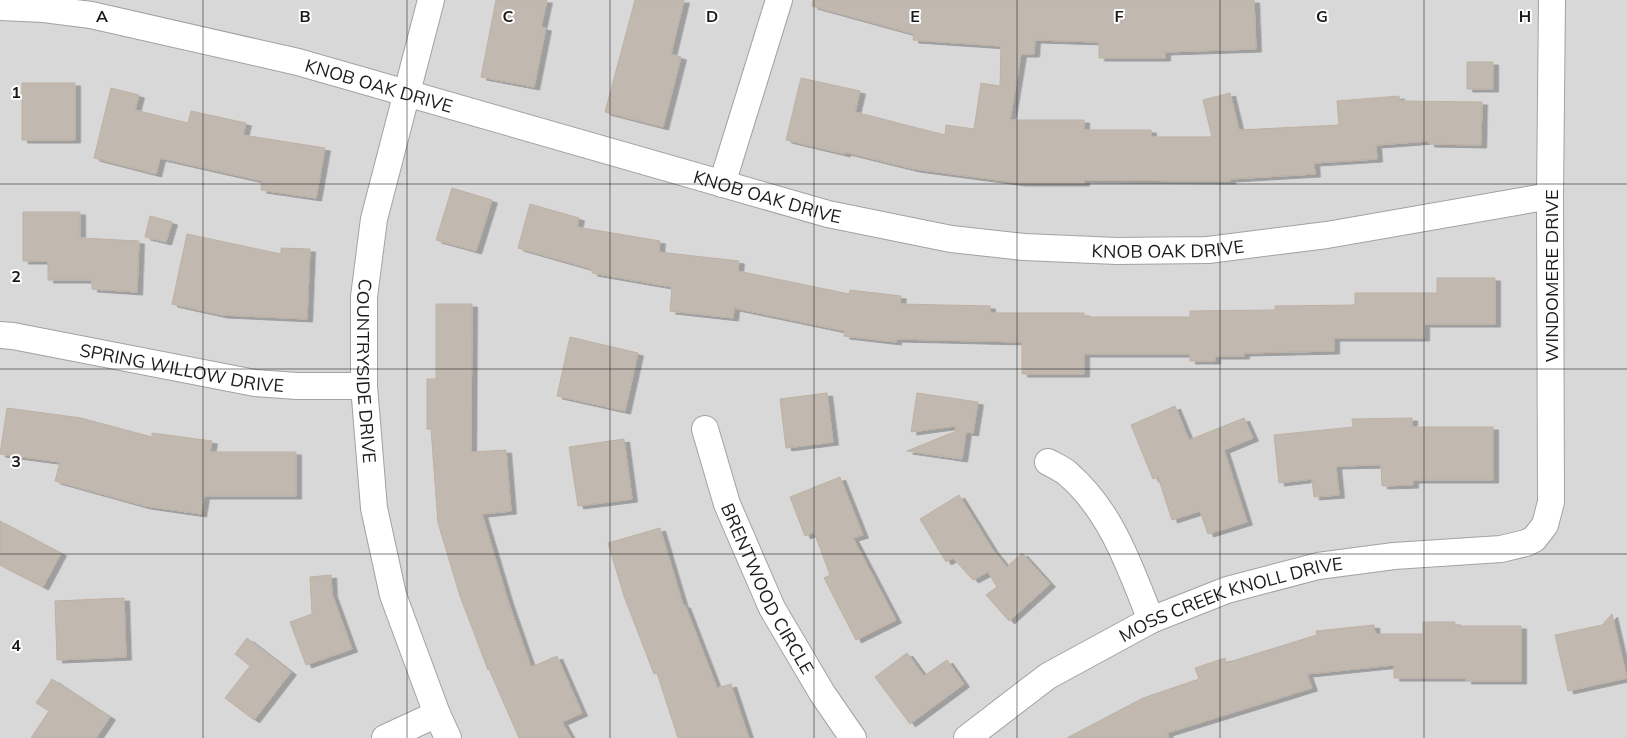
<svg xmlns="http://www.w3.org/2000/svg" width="1627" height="738" viewBox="0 0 1627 738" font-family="Mulish,sans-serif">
	<defs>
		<filter id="shadow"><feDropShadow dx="5.5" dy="3" stdDeviation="0" flood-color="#0004"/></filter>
	</defs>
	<rect width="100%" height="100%" fill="#edeae0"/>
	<path fill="#d9d8d8" d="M 0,0 L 1627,0 L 1627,738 L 0,738 Z"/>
	<path fill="#c1b8b0" stroke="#beb1a3" filter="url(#shadow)" d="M 496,0 L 547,0 L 541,27 L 546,28 L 534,87 L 481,77 Z
		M 635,0 L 684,0 L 671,54 L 681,57 L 663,127 L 605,112 Z
		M 813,0 L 1254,0 L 1256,49 L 1165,52 L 1165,58 L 1099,58 L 1099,42 L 1035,40 L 1034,54 L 1021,54 L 1010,120 L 1084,120 L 1084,130 L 1151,130 L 1151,137 L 1212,137 L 1203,100 L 1230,93 L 1239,130 L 1339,125 L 1337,101 L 1399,96 L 1399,101 L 1482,102 L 1481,145 L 1429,144 L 1429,141 L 1376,145 L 1377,159 L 1314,163 L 1315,174 L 1230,179 L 1230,181 L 1084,180 L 1084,183 L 1020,183 L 914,169 L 845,152 L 845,154 L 786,140 L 801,78 L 860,91 L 855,112 L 945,135 L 946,125 L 974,129 L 981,83 L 1000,86 L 1001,46 L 913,40 L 914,34 L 812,6 Z
		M 1467,62 L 1493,62 L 1493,89 L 1467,89 Z
		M 22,83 L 75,83 L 75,140 L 22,140 Z
		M 111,88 L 139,95 L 135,110 L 188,123 L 191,111 L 246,123 L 243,135 L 325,148 L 316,198 L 261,190 L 262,181 L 160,158 L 156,174 L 94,158 Z
		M 452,188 L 492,200 L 476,251 L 436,240 Z
		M 530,204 L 579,218 L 577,227 L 660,241 L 659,252 L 739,261 L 738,271 L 849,294 L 850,290 L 901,296 L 900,304 L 990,306 L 990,313 L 1084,313 L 1084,317 L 1190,317 L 1190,311 L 1275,310 L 1275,306 L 1355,305 L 1355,293 L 1437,293 L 1437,278 L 1495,278 L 1495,324 L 1424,324 L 1424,338 L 1334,338 L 1334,351 L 1244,353 L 1244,356 L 1215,356 L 1215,361 L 1190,361 L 1190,354 L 1084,354 L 1084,374 L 1022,374 L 1022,342 L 896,339 L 896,342 L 844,336 L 845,331 L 734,308 L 733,318 L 670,311 L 672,287 L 592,273 L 592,269 L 518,248 Z
		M 23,212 L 80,212 L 80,238 L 139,241 L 137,292 L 92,289 L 92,280 L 48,280 L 48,261 L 23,261 Z
		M 150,216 L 172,222 L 166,242 L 145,237 Z
		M 187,234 L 281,254 L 281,248 L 310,249 L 307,319 L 222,315 L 172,304 Z
		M 436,304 L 472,304 L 471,452 L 506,450 L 511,511 L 482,514 L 508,601 L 531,667 L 557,656 L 582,713 L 562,722 L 571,738 L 519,738 L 489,669 L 488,670 L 460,596 L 438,523 L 431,429 L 427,429 L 427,379 L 436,379 Z
		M 570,337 L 638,353 L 625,411 L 557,396 Z
		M 827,393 L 833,442 L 786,448 L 780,399 Z
		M 917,393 L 978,402 L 973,433 L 966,432 L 962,459 L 907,451 L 959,430 L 956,430 L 955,426 L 911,432 Z
		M 1175,406 L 1189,440 L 1244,418 L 1253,438 L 1224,450 L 1247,522 L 1208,534 L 1200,511 L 1172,520 L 1158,477 L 1153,479 L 1131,425 Z
		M 7,408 L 81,418 L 152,437 L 152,433 L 212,441 L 210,452 L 296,452 L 296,496 L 204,496 L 201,514 L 145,506 L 55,481 L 60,462 L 0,454 Z
		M 1412,418 L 1412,427 L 1493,427 L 1493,480 L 1413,480 L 1413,485 L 1382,486 L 1381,465 L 1336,466 L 1339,495 L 1314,497 L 1312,479 L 1279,483 L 1274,435 L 1353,427 L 1352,419 Z
		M 624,439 L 632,499 L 578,506 L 569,447 Z
		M 840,477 L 863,535 L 853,538 L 896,620 L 856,640 L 824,578 L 830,575 L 814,532 L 805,536 L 790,497 Z
		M 959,495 L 993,550 L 1007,567 L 1022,553 L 1050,584 L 1009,621 L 986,595 L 997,587 L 988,572 L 973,580 L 953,558 L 946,562 L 920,519 Z
		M 0,521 L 61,553 L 43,587 L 0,565 Z
		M 660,528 L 683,605 L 685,605 L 717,688 L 731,684 L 749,738 L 678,738 L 657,673 L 654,674 L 624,596 L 608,543 Z
		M 331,575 L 332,594 L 352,649 L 306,665 L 290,622 L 312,614 L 310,577 Z
		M 124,598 L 126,657 L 57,660 L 55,601 Z
		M 1612,614 L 1627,678 L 1568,691 L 1555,635 L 1602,625 Z
		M 1423,622 L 1455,622 L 1455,626 L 1521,626 L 1521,681 L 1466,681 L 1466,678 L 1394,678 L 1394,665 L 1307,674 L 1312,688 L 1167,733 L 1169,738 L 1067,738 L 1143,698 L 1199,679 L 1195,668 L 1225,658 L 1226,663 L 1317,635 L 1316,631 L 1374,625 L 1375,634 L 1423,634 Z
		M 247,638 L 291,672 L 254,720 L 225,698 L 250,666 L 235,654 Z
		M 907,653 L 924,676 L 947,660 L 964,684 L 910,724 L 875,677 Z
		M 52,679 L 110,717 L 96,738 L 31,738 L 49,711 L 36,703 Z"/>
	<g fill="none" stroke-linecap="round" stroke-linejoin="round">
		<g stroke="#a2a2a2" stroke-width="28">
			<g id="street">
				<path id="s1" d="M 431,0 L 374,219 L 364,297 L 364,386 L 374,508 L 393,595 L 437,714 L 448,738"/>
				<path id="s2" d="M 0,7 L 44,9 L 91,15 L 298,62 L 828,214 L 951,239 L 1024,247 L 1117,251 L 1208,250 L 1327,235 L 1550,196"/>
				<path d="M 722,184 L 779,0"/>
				<path id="s3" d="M 0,335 L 13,336 L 255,383 L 297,386 L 364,386"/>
				<path id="s4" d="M 705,429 L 727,504 L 772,608 L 822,693 L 853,738"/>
				<path d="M 1048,462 C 1055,466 1063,469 1068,474 C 1112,512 1130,568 1151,620"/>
				<path d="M 385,738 L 437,714"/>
				<path id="s5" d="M 967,738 L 1048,676 L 1151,620 L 1227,590 L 1318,566 L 1394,556 L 1501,549 L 1526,543 L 1534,539 L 1545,525 L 1551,502 L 1550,196 L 1552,0"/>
			</g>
		</g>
		<use href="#street" stroke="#fff" stroke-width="26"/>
	</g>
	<path fill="none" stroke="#1b1b1b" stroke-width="1" stroke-opacity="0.55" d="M 203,0 L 203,738M 407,0 L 407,738M 610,0 L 610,738M 814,0 L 814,738M 1017,0 L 1017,738M 1220,0 L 1220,738M 1424,0 L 1424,738M 0,184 L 1627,184M 0,369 L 1627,369M 0,554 L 1627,554"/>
	<g text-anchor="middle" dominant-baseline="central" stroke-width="4" stroke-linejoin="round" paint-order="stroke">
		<g font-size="18" fill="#1b1b1b" stroke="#fff">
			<text stroke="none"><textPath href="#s2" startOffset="388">KNOB OAK DRIVE</textPath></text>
			<text stroke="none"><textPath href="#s2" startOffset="792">KNOB OAK DRIVE</textPath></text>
			<text stroke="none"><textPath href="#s2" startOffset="1198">KNOB OAK DRIVE</textPath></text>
			<text transform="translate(1551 276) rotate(-90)">WINDOMERE DRIVE</text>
			<text stroke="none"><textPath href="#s3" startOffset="185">SPRING WILLOW DRIVE</textPath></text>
			<text stroke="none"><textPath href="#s1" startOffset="379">COUNTRYSIDE DRIVE</textPath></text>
			<text stroke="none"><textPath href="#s4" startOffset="172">BRENTWOOD CIRCLE</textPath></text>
			<text stroke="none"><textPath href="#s5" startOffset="302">MOSS CREEK KNOLL DRIVE</textPath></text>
		</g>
	</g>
	<g font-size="16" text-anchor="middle" font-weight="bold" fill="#1b1b1b" stroke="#fff" stroke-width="4" stroke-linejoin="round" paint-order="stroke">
		<text x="102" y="22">A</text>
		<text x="305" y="22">B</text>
		<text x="508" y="22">C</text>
		<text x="712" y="22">D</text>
		<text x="915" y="22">E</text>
		<text x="1119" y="22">F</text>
		<text x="1322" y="22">G</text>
		<text x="1525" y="22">H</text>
		<text x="16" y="98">1</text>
		<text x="16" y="282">2</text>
		<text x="16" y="467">3</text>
		<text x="16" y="651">4</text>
	</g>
</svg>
